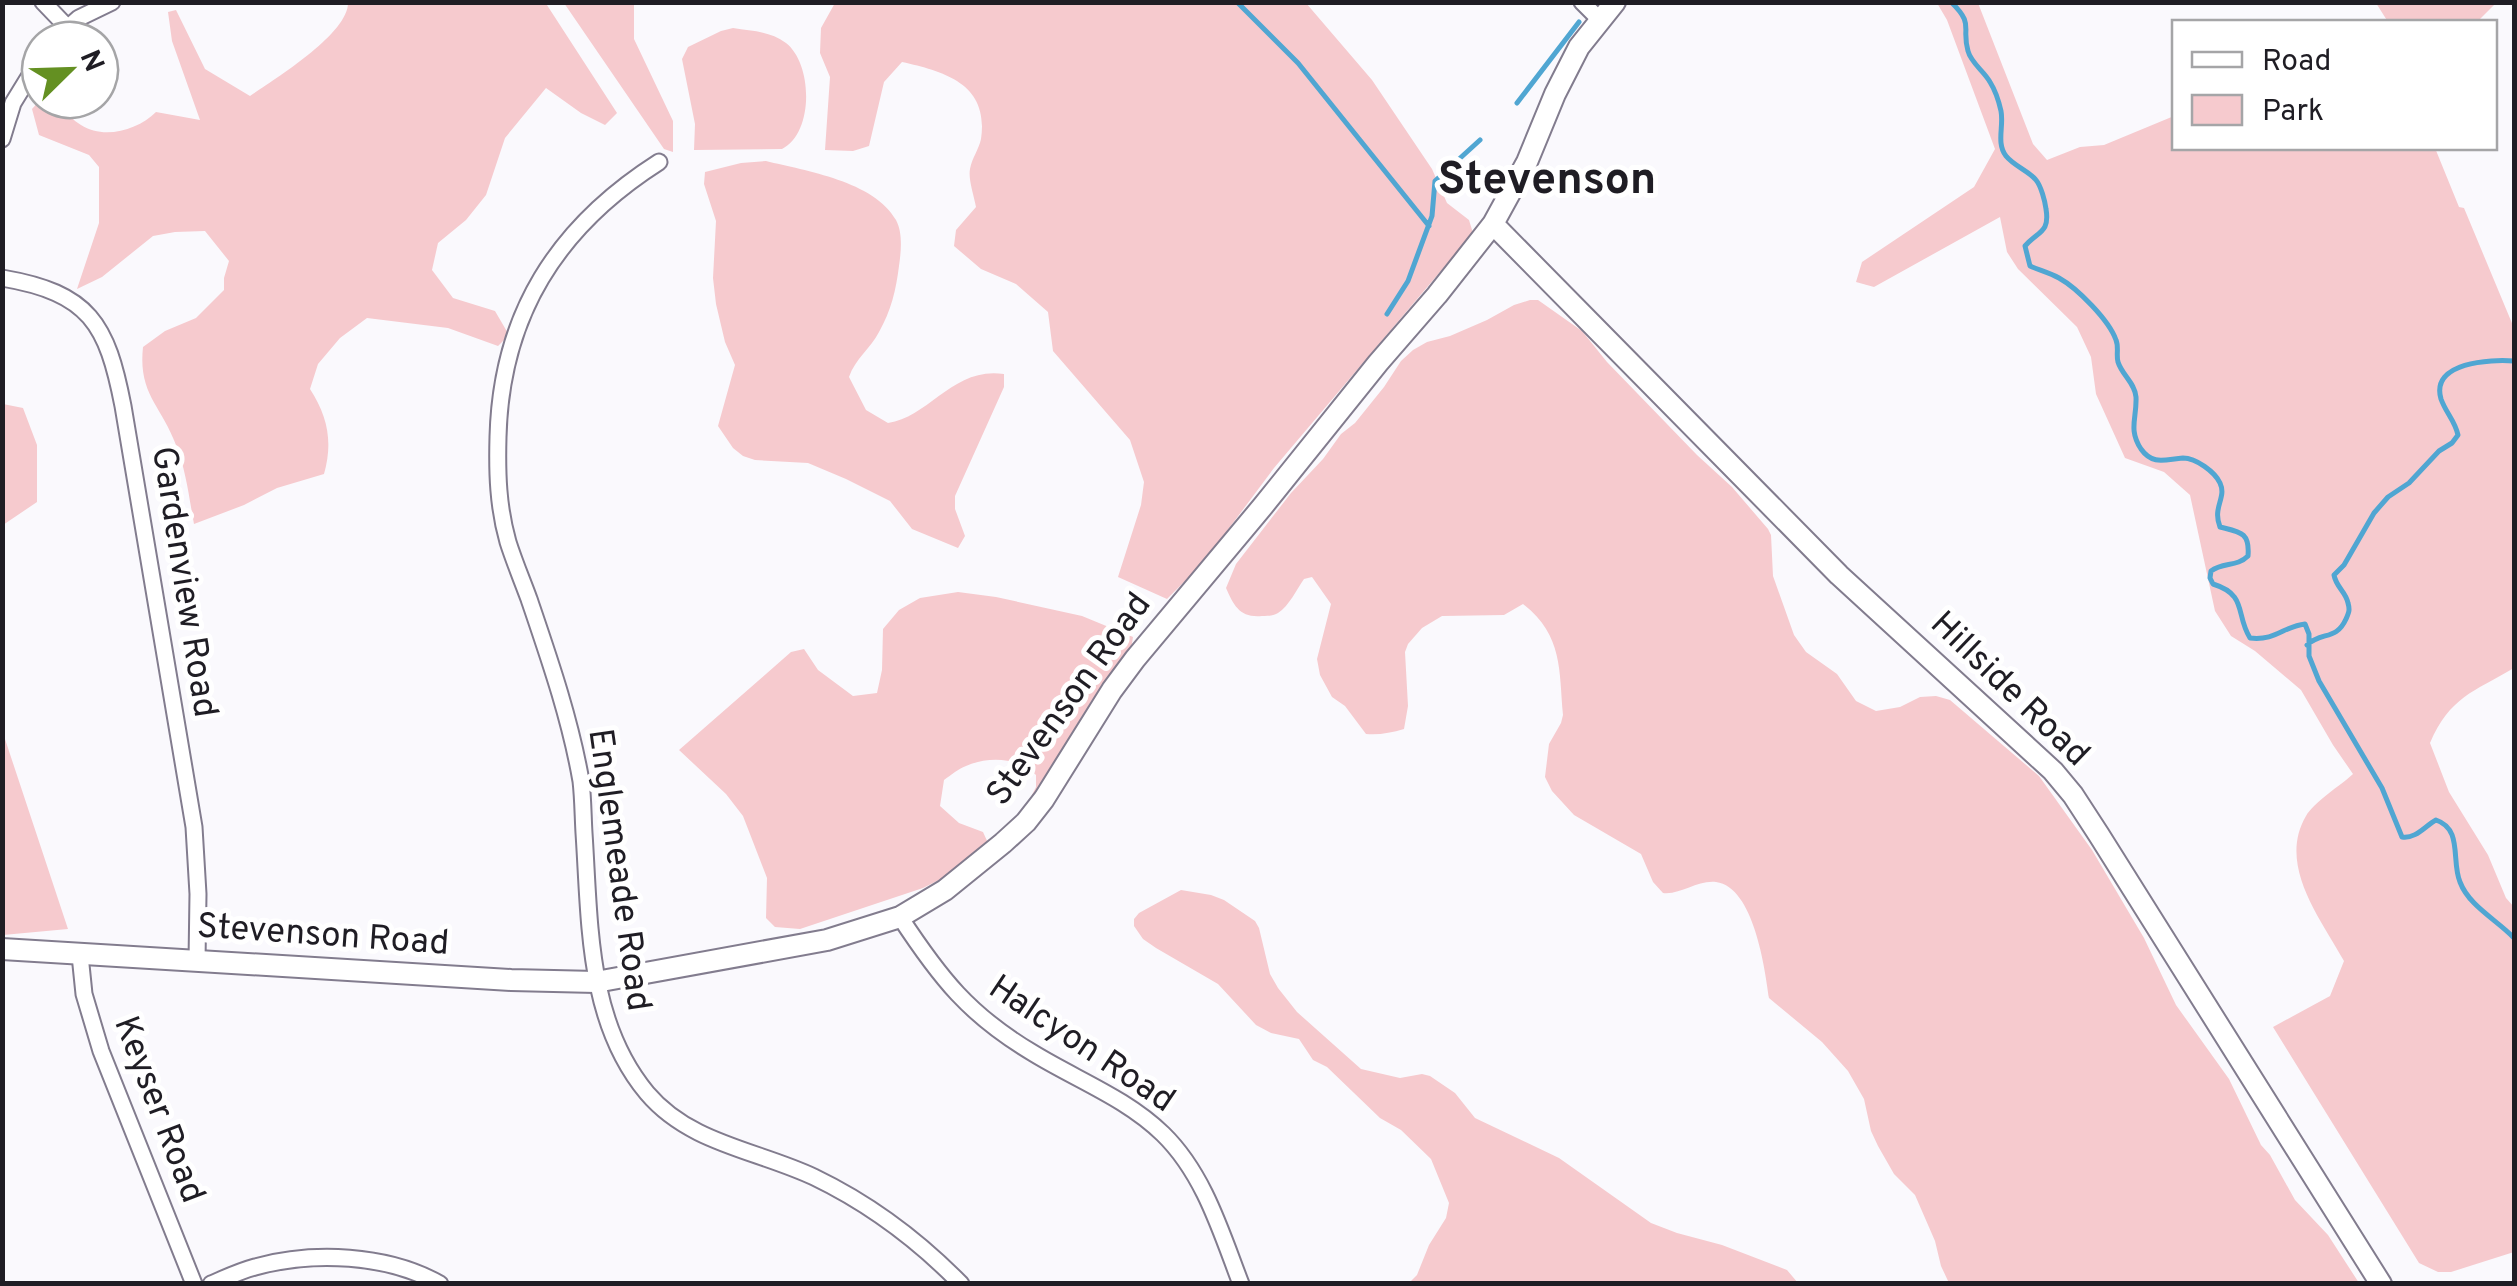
<svg xmlns="http://www.w3.org/2000/svg" width="2517" height="1286" viewBox="0 0 2517 1286" font-family="Overpass,sans-serif">
	<rect width="100%" height="100%" fill="#faf9fd"/>
	<path fill="#f6cace" d="M 545,2 L 617,113 L 605,125 L 581,113 L 546,88 L 505,138 L 486,195 L 466,220 L 438,243 L 432,270 L 453,298 L 495,311 L 509,335 L 498,346 L 448,328 L 367,318 L 340,338 L 318,364 L 310,389 C 328,417 333,442 324,474 L 277,488 L 244,505 L 194,524 C 189,497 186,470 176,445 C 161,405 138,394 143,347 L 165,331 L 196,318 L 224,290 L 224,278 L 229,261 L 205,231 L 175,232 L 153,236 L 102,277 L 77,289 L 99,223 L 99,167 L 89,155 L 39,135 L 32,109 L 40,100 C 63,102 65,115 81,125 C 104,140 138,130 156,112 L 200,120 L 172,41 L 168,12 L 176,10 L 205,69 L 250,96 C 275,79 348,34 348,3 Z
		M 564,3 L 634,3 L 634,39 L 673,121 L 673,152 L 664,149 Z
		M 835,3 L 1306,3 L 1372,80 L 1432,169 L 1447,203 L 1469,220 L 1473,233 L 1274,468 L 1203,563 L 1167,599 L 1118,577 L 1141,505 L 1144,482 L 1130,440 L 1053,351 L 1048,312 L 1016,284 L 981,269 L 954,246 L 956,230 L 976,207 C 974,196 968,179 970,169 C 972,158 979,149 981,139 C 989,85 947,72 902,62 L 884,82 L 869,146 L 853,151 L 825,150 L 830,77 L 820,53 L 821,28 Z
		M 1937,3 L 1978,3 L 2033,144 L 2047,160 L 2080,147 L 2104,145 L 2174,116 L 2174,148 L 2435,148 L 2459,207 L 2464,208 L 2514,328 L 2514,668 C 2473,692 2450,697 2430,743 L 2449,792 L 2488,855 L 2506,898 L 2514,907 L 2514,1252 L 2451,1272 L 2438,1272 L 2419,1263 L 2273,1027 L 2330,996 L 2344,961 C 2321,919 2277,865 2306,816 C 2314,802 2340,786 2353,774 L 2333,745 L 2301,690 L 2255,651 L 2231,636 L 2215,611 L 2190,495 L 2164,472 L 2125,458 L 2096,394 L 2091,357 L 2077,327 L 2018,269 L 2007,252 L 2000,217 L 1874,287 L 1856,282 L 1862,262 L 1974,187 L 1995,149 L 1947,20 Z
		M 2376,3 L 2496,3 L 2477,22 L 2388,22 Z
		M 733,28 C 752,31 770,31 786,43 C 813,64 814,133 782,149 L 694,150 L 695,124 L 682,59 L 688,47 L 721,31 Z
		M 766,161 C 806,171 874,181 896,220 C 903,233 901,252 899,266 C 896,290 891,311 879,332 C 871,348 855,359 849,377 L 866,410 L 888,423 C 929,417 954,366 1004,374 L 1004,387 L 955,496 L 955,509 L 965,536 L 958,548 L 912,529 L 890,501 L 846,479 L 808,463 L 755,460 L 743,456 L 733,448 L 718,426 L 735,365 L 725,342 L 716,304 L 713,278 L 716,221 L 704,184 L 705,172 L 741,163 Z
		M 1530,300 L 1538,300 L 1582,331 L 1607,362 L 1697,455 L 1732,487 L 1768,529 L 1771,535 L 1773,576 L 1794,635 L 1806,652 L 1837,674 L 1856,701 L 1876,711 L 1900,707 L 1920,697 L 1936,696 L 1950,700 L 2039,776 L 2092,850 L 2144,938 L 2176,1005 L 2229,1079 L 2261,1145 L 2270,1155 L 2295,1200 L 2328,1235 L 2359,1283 L 1949,1283 L 1941,1266 L 1935,1241 L 1915,1195 L 1894,1174 L 1878,1146 L 1871,1131 L 1864,1099 L 1848,1071 L 1822,1042 L 1769,998 C 1765,969 1754,887 1716,882 C 1697,880 1681,895 1663,893 L 1653,882 L 1641,854 L 1574,815 L 1552,791 L 1545,777 L 1549,744 L 1561,723 L 1563,715 C 1559,670 1563,635 1523,604 L 1504,615 L 1442,616 L 1422,628 L 1408,644 L 1405,652 L 1408,706 L 1404,729 C 1391,733 1379,735 1366,734 L 1345,706 L 1332,697 L 1320,675 L 1317,659 L 1331,604 L 1312,577 L 1304,579 C 1297,589 1289,606 1278,613 C 1273,616 1268,616 1262,616 C 1240,618 1234,606 1226,588 L 1236,564 L 1291,493 L 1323,459 L 1341,434 L 1355,423 L 1384,387 L 1401,361 L 1413,350 L 1427,342 L 1450,336 L 1487,320 L 1514,305 Z
		M 3,404 L 23,408 L 37,445 L 37,502 L 3,525 Z
		M 958,592 L 996,597 L 1082,616 L 1133,637 L 1131,650 L 1092,700 L 1027,805 L 1036,787 L 1036,775 C 1019,757 988,756 966,766 C 958,769 951,775 944,780 L 940,806 L 959,823 L 983,832 L 988,843 L 945,877 L 923,888 L 800,929 L 775,927 L 766,918 L 767,878 L 743,816 L 726,794 L 679,750 L 791,652 L 804,649 L 818,670 L 853,696 L 877,693 L 882,670 L 883,629 L 899,610 L 920,598 Z
		M 2,733 L 3,733 L 68,929 L 3,935 Z
		M 1181,890 L 1211,895 L 1224,900 L 1255,921 L 1259,928 L 1270,974 L 1278,988 L 1297,1012 L 1361,1069 L 1400,1078 L 1422,1074 L 1430,1076 L 1455,1093 L 1475,1118 L 1559,1158 L 1651,1223 L 1677,1233 L 1722,1245 L 1787,1270 L 1798,1283 L 1409,1283 L 1417,1275 L 1429,1245 L 1446,1218 L 1449,1203 L 1431,1159 L 1401,1130 L 1380,1118 L 1327,1067 L 1313,1060 L 1299,1039 L 1271,1033 L 1256,1025 L 1218,984 L 1156,948 L 1143,939 L 1134,926 L 1134,919 L 1139,913 Z"/>
	<g fill="none" stroke-linecap="round" stroke-linejoin="round">
		<path stroke="#50a6d2" stroke-width="5" d="M 1237,2 L 1298,63 L 1429,226
			M 1951,2 C 1975,25 1961,27 1968,51 C 1971,63 1984,71 1990,82 C 1995,90 1999,102 2001,111 C 2004,126 1996,143 2006,156 C 2014,166 2029,171 2036,180 C 2041,186 2045,201 2046,209 C 2050,233 2038,231 2025,246 L 2030,266 C 2039,270 2050,273 2059,278 C 2077,288 2109,320 2116,340 C 2119,347 2116,355 2118,362 C 2122,375 2135,383 2136,397 C 2137,418 2128,429 2141,449 C 2153,466 2166,459 2183,458 C 2196,458 2215,472 2220,483 C 2227,498 2212,507 2220,527 C 2240,532 2250,532 2248,556 C 2237,567 2223,562 2211,571 L 2210,578 L 2213,584 C 2248,595 2235,614 2250,638 C 2276,641 2284,626 2305,624 L 2309,634 L 2309,656 L 2319,681 L 2382,788 L 2402,837 C 2416,839 2425,826 2436,820 C 2463,829 2451,861 2460,882 C 2469,906 2497,920 2514,938
			M 1517,103 L 1579,22
			M 1387,314 L 1408,281 L 1432,216 L 1435,181 L 1480,140
			M 2307,645 C 2322,631 2336,641 2346,619 C 2349,612 2350,610 2348,603 C 2346,592 2336,587 2334,575 L 2344,565 L 2374,513 L 2388,497 L 2409,483 L 2439,451 L 2452,443 L 2458,435 C 2455,421 2446,413 2441,399 C 2430,362 2491,359 2514,361"/>
		<g stroke="#827c8e" stroke-width="19">
			<path id="minor" d="M 43,2 L 67,27
				M 1582,2 L 1599,19
				M 54,40 L 79,18 L 112,2
				M 2,139 L 13,103 L 40,59
				M 659,162 C 557,227 501,315 498,437 C 497,473 498,507 508,542 C 514,561 522,580 529,599 C 549,658 570,718 581,781 C 583,798 583,816 584,833 C 590,923 587,1021 647,1093 C 690,1144 757,1150 814,1177 C 868,1203 919,1241 961,1284
				M 2,278 C 90,293 107,324 123,406 L 194,827 L 198,894 L 197,961
				M 900,917 C 940,978 969,1015 1033,1053 C 1077,1080 1126,1098 1163,1134 C 1204,1174 1221,1232 1241,1284
				M 80,955 L 84,994 L 101,1051 L 194,1284
				M 211,1284 C 225,1278 240,1271 255,1267 C 313,1251 387,1254 440,1284"/>
		</g>
		<g stroke="#827c8e" stroke-width="24">
			<path id="tertiary" d="M 1493,224 L 1839,575 L 2053,771 L 2073,795 L 2099,835 L 2381,1284
				M 2,949 L 511,980 L 596,982 L 827,940 L 900,917 L 945,890 L 1003,843 L 1026,822 L 1044,799 L 1112,690 L 1135,659 L 1263,506 L 1378,363 L 1437,295 L 1493,224 L 1527,162 L 1555,94 L 1579,47 L 1615,2"/>
		</g>
		<use href="#minor" stroke="#fff" stroke-width="15"/>
		<use href="#tertiary" stroke="#fff" stroke-width="20"/>
	</g>
	<g text-anchor="middle" dominant-baseline="central" stroke-width="10" stroke-linejoin="round" paint-order="stroke">
		<g font-size="35" fill="#1f1d24" stroke="#fff">
			<text transform="translate(183 582) rotate(81)">Gardenview Road</text>
			<text transform="translate(2009 690) rotate(44)">Hillside Road</text>
			<text transform="translate(1070 700) rotate(-54)">Stevenson Road</text>
			<text transform="translate(618 870) rotate(82)">Englemeade Road</text>
			<text transform="translate(323 936) rotate(4)">Stevenson Road</text>
			<text transform="translate(1081 1045) rotate(34)">Halcyon Road</text>
			<text transform="translate(158 1110) rotate(69)">Keyser Road</text>
		</g>
		<g font-size="45" font-weight="bold" fill="#1f1d24" stroke="#fff">
			<text x="1547" y="181">Stevenson</text>
		</g>
	</g>
	<rect width="2517" height="1286" fill="none" stroke="#1f1d24" stroke-width="10"/>
	<rect x="2172" y="20" width="325" height="130" fill="#ffffff" stroke="#a5a5a7" stroke-width="2.5"/>
	<rect x="2192" y="52" width="50" height="15" fill="#ffffff" stroke="#a5a5a7" stroke-width="2.5"/>
	<text x="2262" y="70" font-size="30" fill="#1f1d24">Road</text>
	<rect x="2192" y="95" width="50" height="30" fill="#f6cace" stroke="#a5a5a7" stroke-width="2.5"/>
	<text x="2262" y="120" font-size="30" fill="#1f1d24">Park</text>
	<g transform="translate(70 70) rotate(67)"><circle r="48" fill="#ffffff" stroke="#a5a5a7" stroke-width="2.5"/>
	<path d="M0-8L18 38L0 25L-18 38Z" fill="#649022"/>
	<text y="-15" font-size="28" font-weight="bold" text-anchor="middle" fill="#1f1d24">N</text>
	</g>
</svg>
